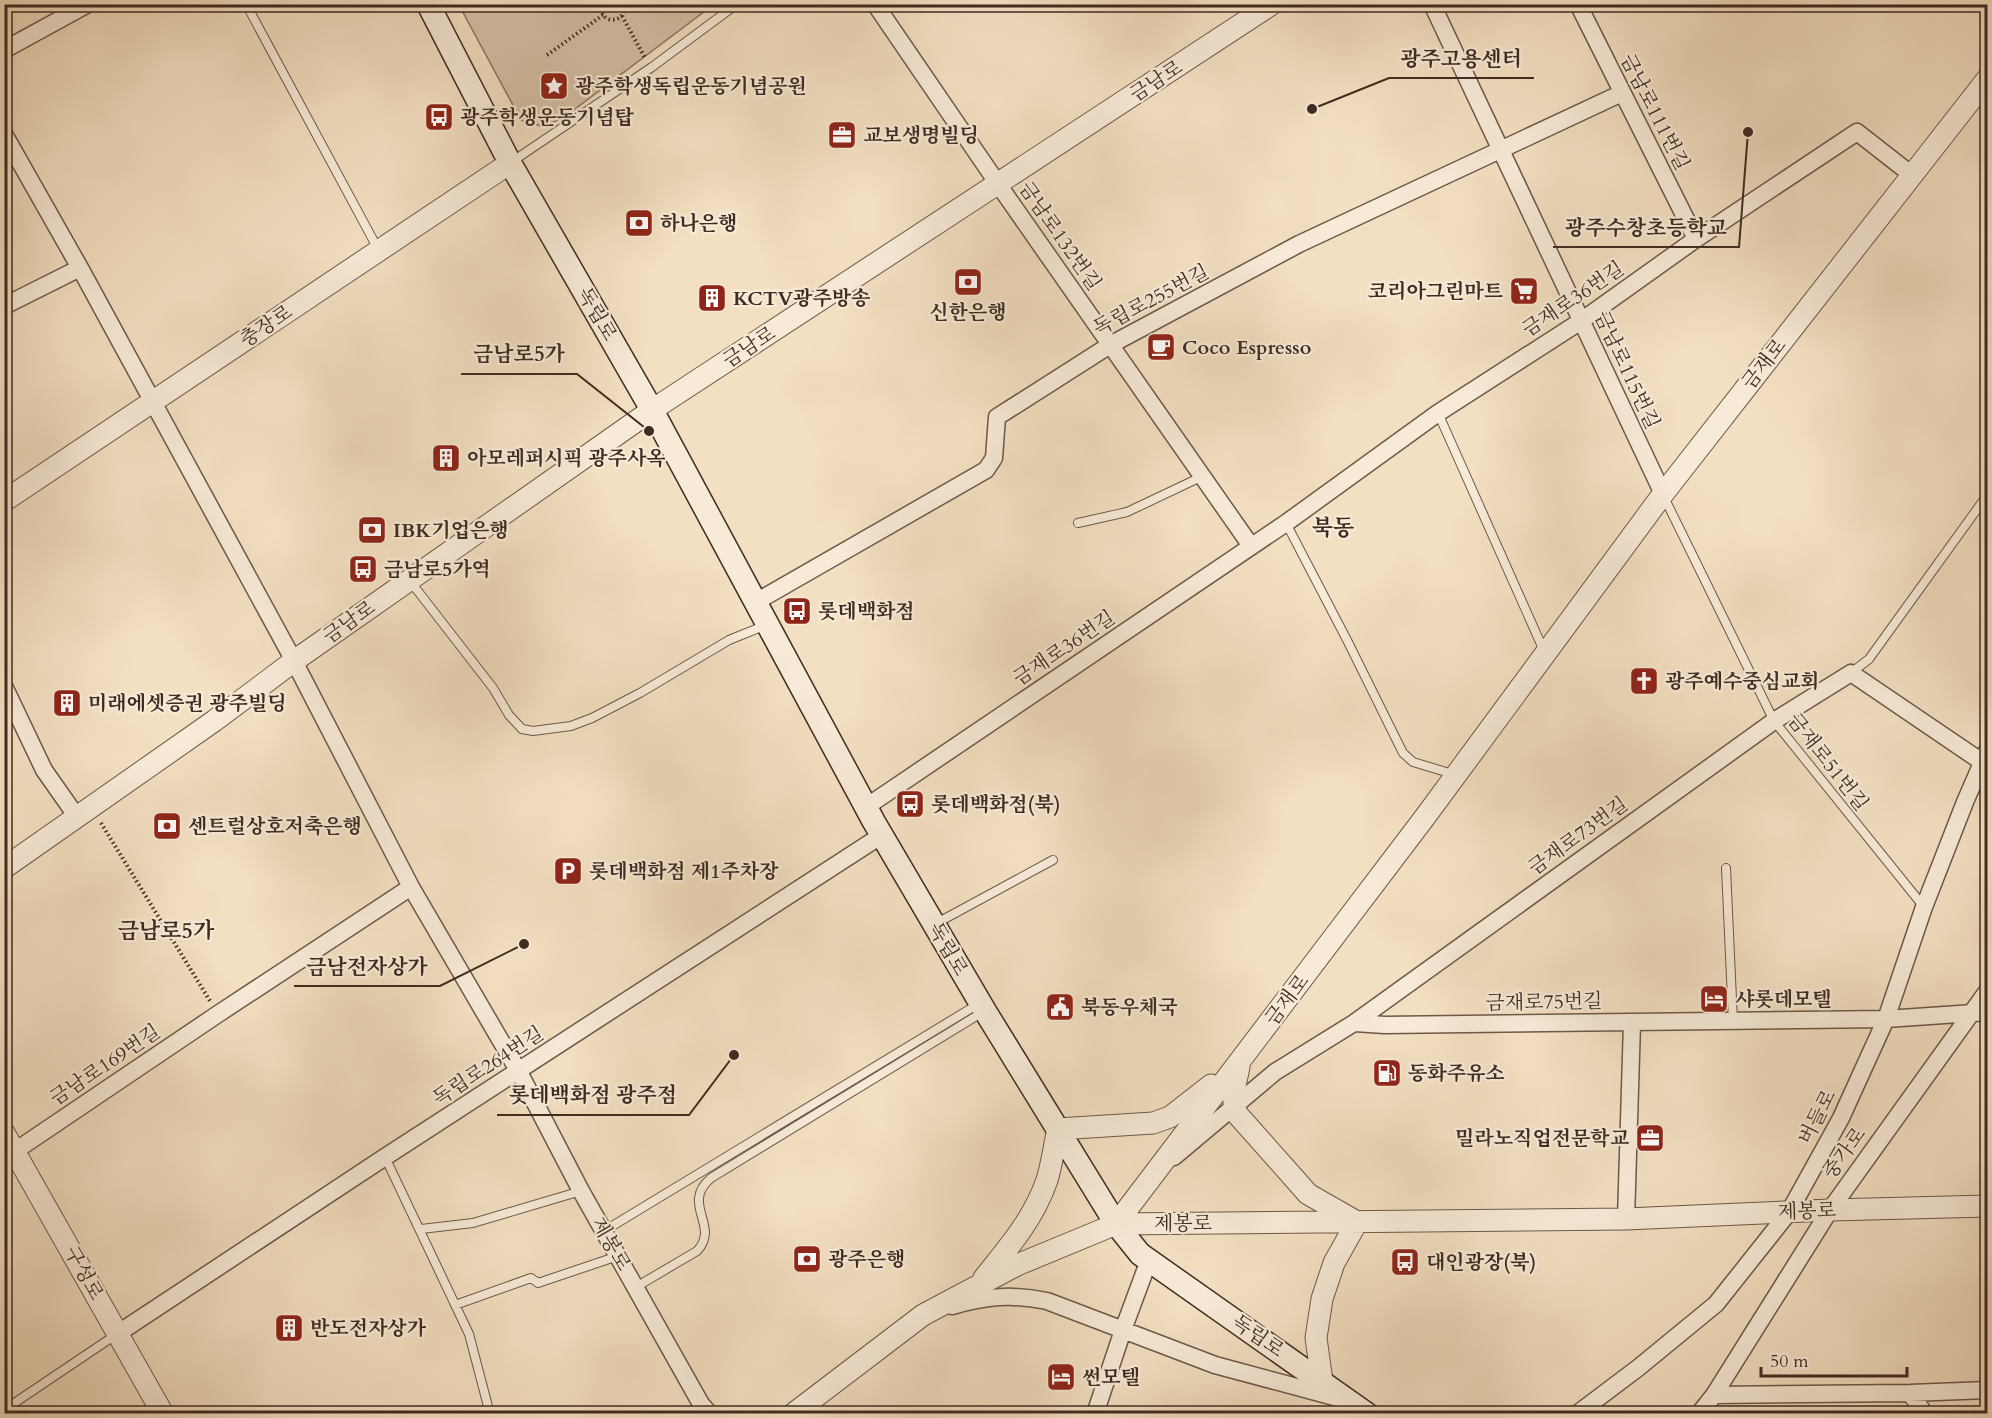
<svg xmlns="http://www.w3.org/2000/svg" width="1992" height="1418" viewBox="0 0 1992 1418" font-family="Cardo,'Noto Serif KR',serif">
	<rect width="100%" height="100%" fill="#f3dfc1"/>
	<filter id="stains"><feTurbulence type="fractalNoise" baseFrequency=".00333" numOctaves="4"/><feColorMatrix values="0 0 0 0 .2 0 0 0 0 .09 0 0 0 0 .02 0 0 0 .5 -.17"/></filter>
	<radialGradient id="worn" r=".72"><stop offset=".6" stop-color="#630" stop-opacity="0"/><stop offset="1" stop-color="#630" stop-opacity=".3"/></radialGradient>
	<path fill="#d5c0a6" stroke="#8a7664" stroke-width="1.5" d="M 459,5 L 713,5 L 567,115 L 544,127 L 521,120 Z"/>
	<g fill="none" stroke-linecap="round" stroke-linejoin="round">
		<g stroke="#6d584a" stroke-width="10">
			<path id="service" d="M 246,4 L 378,249
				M 510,163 L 652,67 L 737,4
				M 1438,413 L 1544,651
				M 1663,495 L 1774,721 L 1924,907
				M 1078,523 L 1127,512 L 1203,476
				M 1286,523 L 1348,642 L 1403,753 L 1413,762 L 1456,775
				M 410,581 L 493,688 L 509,715 L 522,729 L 533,731 L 571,726 L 592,718 L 640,693 L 729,640 L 766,625
				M 1851,673 L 1869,659 L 1988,494
				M 1726,868 L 1733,1021
				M 935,924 L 1053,860
				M 385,1157 L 469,1334 L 490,1414
				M 421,1229 L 473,1223 L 581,1191
				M 604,1231 L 980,1003
				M 636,1287 L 697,1251 C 721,1226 680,1204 711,1178 L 983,1012
				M 455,1305 L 531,1278 L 538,1283 L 618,1256
				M 4,1410 L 117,1334"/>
		</g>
		<g stroke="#6d584a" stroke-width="19">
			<path id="minor" d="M 875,4 L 998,184 L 1251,546
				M 1432,4 L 1663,494
				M 1578,4 L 1696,239
				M 4,50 L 88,4
				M 4,134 L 80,268 L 294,661 L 411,887 L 519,1072 L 581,1191 L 701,1404 L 710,1414
				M 4,306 L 80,268
				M 754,603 L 986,470 L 994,458 L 997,417 L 1110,345 L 1299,244 L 1622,93
				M 4,686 L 44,770 L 77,817
				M 866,807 L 1286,523 L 1438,413 L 1581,321 L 1696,239 L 1857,132 L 1912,175
				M 1354,1023 L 1385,1025 L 1886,1019 L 1988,1012
				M 15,1151 L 218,1014 L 411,887
				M 1174,1157 L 1275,1072 L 1354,1023 L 1774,721 L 1851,673 L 1988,766
				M 1626,1219 L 1632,1023
				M 952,1306 C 987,1296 1012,1294 1047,1301 L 1215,1365 L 1338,1398
				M 117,1334 L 385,1157 L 882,835
				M 1910,1393 L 1925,1414
				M 1714,1395 L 1910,1393 L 1988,1390
				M 1095,1414 L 1123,1330 L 1149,1260
				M 1577,1414 L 1638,1368 L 1716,1304 L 1789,1212 L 1841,1118 L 1886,1019 L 1924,907 L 1965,802 L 1988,749
				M 1699,1414 L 1714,1395 L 1830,1210 L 1988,990"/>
		</g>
		<g stroke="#6d584a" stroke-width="23">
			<path id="tertiary" d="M 4,501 L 510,163
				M 4,868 L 214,721 L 294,661 L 652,410 L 1272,4
				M 1239,1067 C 1236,1083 1230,1099 1237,1114 L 1308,1194 L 1357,1222 L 1334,1263 L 1322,1299 L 1316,1338 L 1322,1381
				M 4,1133 L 163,1414
				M 1116,1224 L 1425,817 L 1663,494 L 1988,78
				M 984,1278 C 1009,1247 1034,1218 1047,1180 C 1052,1164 1054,1146 1058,1129 L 1153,1123 L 1170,1117 L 1211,1085
				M 793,1414 L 923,1315 L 1017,1265 L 1116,1224 L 1626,1219 L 1830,1210 L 1988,1206"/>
		</g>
		<g stroke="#402b22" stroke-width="25">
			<path id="secondary" d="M 428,4 L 510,163 L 652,410 L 874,822 L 985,1011 L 1116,1224 L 1140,1254 L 1367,1414"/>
		</g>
		<path stroke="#402b22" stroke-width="4" stroke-dasharray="1.5 3" stroke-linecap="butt" d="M 601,4 C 599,25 626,25 625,4
			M 622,16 L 645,58
			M 547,55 L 603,15
			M 101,823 L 210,1001"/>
		<use href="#service" stroke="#f7ead7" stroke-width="8"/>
		<use href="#minor" stroke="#f7ead7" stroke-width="16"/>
		<use href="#tertiary" stroke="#f7ead7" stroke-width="21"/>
		<use href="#secondary" stroke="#f7ead7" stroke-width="22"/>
	</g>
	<defs>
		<g id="sight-square" transform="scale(1.5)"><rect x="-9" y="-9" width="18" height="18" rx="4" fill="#8f2418" stroke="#f7ead7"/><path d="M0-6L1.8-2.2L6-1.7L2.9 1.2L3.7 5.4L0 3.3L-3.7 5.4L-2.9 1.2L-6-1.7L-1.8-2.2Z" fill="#fff"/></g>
		<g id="bus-square" transform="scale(1.5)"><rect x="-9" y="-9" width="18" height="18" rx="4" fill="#8f2418" stroke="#f7ead7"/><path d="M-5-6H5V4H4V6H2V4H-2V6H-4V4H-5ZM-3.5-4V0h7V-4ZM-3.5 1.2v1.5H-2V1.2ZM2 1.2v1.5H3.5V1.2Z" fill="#fff"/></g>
		<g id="office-square" transform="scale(1.5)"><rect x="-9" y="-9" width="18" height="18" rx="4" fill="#8f2418" stroke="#f7ead7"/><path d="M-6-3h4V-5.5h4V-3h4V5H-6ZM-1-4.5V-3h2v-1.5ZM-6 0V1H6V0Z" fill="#fff"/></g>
		<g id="bank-square" transform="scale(1.5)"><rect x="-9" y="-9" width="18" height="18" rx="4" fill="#8f2418" stroke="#f7ead7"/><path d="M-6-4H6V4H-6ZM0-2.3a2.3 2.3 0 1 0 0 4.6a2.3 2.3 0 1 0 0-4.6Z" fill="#fff"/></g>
		<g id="supermarket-square" transform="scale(1.5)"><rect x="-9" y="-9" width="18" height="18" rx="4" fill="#8f2418" stroke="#f7ead7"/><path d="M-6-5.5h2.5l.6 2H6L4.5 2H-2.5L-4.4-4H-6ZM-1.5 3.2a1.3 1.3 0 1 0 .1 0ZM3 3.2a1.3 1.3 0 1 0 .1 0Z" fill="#fff"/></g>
		<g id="building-square" transform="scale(1.5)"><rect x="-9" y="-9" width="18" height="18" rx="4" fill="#8f2418" stroke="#f7ead7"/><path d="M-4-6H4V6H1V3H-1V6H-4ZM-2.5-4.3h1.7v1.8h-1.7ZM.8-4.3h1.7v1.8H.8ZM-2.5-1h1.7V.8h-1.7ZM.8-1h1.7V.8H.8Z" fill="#fff"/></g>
		<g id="cafe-square" transform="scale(1.5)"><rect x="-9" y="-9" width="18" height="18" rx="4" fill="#8f2418" stroke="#f7ead7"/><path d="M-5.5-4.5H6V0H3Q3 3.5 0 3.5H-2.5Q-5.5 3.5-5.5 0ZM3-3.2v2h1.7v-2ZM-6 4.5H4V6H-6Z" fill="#fff"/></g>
		<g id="church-square" transform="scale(1.5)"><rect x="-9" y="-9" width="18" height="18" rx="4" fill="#8f2418" stroke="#f7ead7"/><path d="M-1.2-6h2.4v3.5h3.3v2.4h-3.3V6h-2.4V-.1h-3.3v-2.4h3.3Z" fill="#fff"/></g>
		<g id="parking-square" transform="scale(1.5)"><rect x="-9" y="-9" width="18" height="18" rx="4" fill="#8f2418" stroke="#f7ead7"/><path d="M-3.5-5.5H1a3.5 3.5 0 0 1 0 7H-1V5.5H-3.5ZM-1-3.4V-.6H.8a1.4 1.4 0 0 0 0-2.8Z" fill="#fff"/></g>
		<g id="hotel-square" transform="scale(1.5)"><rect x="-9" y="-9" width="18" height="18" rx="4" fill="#8f2418" stroke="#f7ead7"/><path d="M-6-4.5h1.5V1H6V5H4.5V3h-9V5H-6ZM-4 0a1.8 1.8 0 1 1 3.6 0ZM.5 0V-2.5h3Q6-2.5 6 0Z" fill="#fff"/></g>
		<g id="civic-square" transform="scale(1.5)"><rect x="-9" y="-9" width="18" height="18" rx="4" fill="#8f2418" stroke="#f7ead7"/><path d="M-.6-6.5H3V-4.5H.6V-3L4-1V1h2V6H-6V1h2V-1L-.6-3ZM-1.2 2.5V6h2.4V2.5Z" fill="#fff"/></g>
		<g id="fuel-square" transform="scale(1.5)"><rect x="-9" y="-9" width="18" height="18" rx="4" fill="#8f2418" stroke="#f7ead7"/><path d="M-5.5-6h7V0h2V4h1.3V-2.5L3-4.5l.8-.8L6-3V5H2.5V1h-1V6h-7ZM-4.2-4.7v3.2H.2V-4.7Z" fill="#fff"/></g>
	</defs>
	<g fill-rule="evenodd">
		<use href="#sight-square" x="554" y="86"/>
		<use href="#bus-square" x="439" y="117"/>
		<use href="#office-square" x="842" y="135"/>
		<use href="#bank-square" x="639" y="223"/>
		<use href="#bank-square" x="968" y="282"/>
		<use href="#supermarket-square" x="1524" y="291"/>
		<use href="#building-square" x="712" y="298"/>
		<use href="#cafe-square" x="1161" y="347"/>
		<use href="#building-square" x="446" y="458"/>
		<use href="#bank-square" x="372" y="530"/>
		<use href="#bus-square" x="363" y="569"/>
		<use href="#bus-square" x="797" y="611"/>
		<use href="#church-square" x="1644" y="681"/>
		<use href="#building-square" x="67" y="703"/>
		<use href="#bus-square" x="910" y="804"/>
		<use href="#bank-square" x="167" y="826"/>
		<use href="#parking-square" x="568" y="871"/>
		<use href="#hotel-square" x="1714" y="999"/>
		<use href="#civic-square" x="1060" y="1007"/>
		<use href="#fuel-square" x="1387" y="1073"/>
		<use href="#office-square" x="1650" y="1138"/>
		<use href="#bank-square" x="807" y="1259"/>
		<use href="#bus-square" x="1405" y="1262"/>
		<use href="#building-square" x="289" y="1328"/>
		<use href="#hotel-square" x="1061" y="1377"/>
	</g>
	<g text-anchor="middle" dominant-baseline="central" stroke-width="4.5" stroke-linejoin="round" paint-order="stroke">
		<g font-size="20" fill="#402b22" stroke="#f7ead7">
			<text transform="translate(1156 81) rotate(-33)">금남로</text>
			<text transform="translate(1655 112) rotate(63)">금남로111번길</text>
			<text transform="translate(1060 236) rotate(55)">금남로132번길</text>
			<text transform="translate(1573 299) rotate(-34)">금재로36번길</text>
			<text transform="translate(1151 300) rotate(-28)">독립로255번길</text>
			<text transform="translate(597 314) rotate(60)">독립로</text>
			<text transform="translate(266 326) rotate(-34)">충장로</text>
			<text transform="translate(749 347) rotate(-33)">금남로</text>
			<text transform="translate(1764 364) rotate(-52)">금재로</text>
			<text transform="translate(1627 370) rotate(65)">금남로115번길</text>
			<text transform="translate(349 622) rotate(-35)">금남로</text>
			<text transform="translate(1064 648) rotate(-34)">금재로36번길</text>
			<text transform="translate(1828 762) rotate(52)">금재로51번길</text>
			<text transform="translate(1578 836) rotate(-36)">금재로73번길</text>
			<text transform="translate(948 949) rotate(60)">독립로</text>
			<text transform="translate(1287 1000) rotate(-53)">금재로</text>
			<text transform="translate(1544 1002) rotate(-1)">금재로75번길</text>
			<text transform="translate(105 1065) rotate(-34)">금남로169번길</text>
			<text transform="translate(488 1066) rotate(-33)">독립로264번길</text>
			<text transform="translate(1817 1117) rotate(-63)">버들로</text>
			<text transform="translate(1844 1153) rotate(-54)">중가로</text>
			<text transform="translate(1807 1211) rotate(-2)">제봉로</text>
			<text x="1183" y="1223">제봉로</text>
			<text transform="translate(611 1244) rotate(60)">제봉로</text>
			<text transform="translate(84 1273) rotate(61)">구성로</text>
			<text transform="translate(1258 1336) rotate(35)">독립로</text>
		</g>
		<g font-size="20" font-weight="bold" fill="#402b22" stroke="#f7ead7" text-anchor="start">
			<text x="575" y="86">광주학생독립운동기념공원</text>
			<text x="460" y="117">광주학생운동기념탑</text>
			<text x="863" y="135">교보생명빌딩</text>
			<text x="660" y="223">하나은행</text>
			<text x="1503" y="291" text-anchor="end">코리아그린마트</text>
			<text x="733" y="298">KCTV광주방송</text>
			<text x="968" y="312" text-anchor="middle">신한은행</text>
			<text x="1182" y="347">Coco Espresso</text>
			<text x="467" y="458">아모레퍼시픽 광주사옥</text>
			<text x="393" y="530">IBK기업은행</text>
			<text x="384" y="569">금남로5가역</text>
			<text x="818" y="611">롯데백화점</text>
			<text x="1665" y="681">광주예수중심교회</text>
			<text x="88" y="703">미래에셋증권 광주빌딩</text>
			<text x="931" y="804">롯데백화점(북)</text>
			<text x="188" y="826">센트럴상호저축은행</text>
			<text x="589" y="871">롯데백화점 제1주차장</text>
			<text x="1735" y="999">샤롯데모텔</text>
			<text x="1081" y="1007">북동우체국</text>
			<text x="1408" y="1073">동화주유소</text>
			<text x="1629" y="1138" text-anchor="end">밀라노직업전문학교</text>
			<text x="828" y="1259">광주은행</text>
			<text x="1426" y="1262">대인광장(북)</text>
			<text x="310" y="1328">반도전자상가</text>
			<text x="1082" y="1377">썬모텔</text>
		</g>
		<g font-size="22" font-weight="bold" fill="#402b22" stroke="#f7ead7">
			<text x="1333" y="528">북동</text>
			<text x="166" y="931">금남로5가</text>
		</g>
	</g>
	<path fill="none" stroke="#402b22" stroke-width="2" d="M1312 109L1389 78H1534M1748 132L1739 247H1553M649 431L577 374H461M524 944L440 986H294M734 1055L689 1115H497"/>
	<g fill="#402b22" stroke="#f7ead7" stroke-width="2">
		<circle cx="1312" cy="109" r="6"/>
		<circle cx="1748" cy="132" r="6"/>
		<circle cx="649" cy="431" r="6"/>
		<circle cx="524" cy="944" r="6"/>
		<circle cx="734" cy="1055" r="6"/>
	</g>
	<g font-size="21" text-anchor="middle" font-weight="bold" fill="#402b22" stroke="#f7ead7" stroke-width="4.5" stroke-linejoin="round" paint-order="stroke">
		<text x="1461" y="66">광주고용센터</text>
		<text x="1646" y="235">광주수창초등학교</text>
		<text x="519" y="361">금남로5가</text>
		<text x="367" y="974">금남전자상가</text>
		<text x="593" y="1102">롯데백화점 광주점</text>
	</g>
	<rect width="1992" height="1418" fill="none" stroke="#f3dfc1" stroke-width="24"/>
	<rect x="6" y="6" width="1980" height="1406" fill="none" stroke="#402b22" stroke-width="3"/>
	<rect x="12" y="12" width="1968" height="1394" fill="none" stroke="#402b22" stroke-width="1.5"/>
	<path d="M1761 1367v9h146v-9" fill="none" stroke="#402b22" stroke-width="3"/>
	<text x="1770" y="1367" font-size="18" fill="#402b22" stroke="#f7ead7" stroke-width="4.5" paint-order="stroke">50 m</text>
	<rect width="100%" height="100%" filter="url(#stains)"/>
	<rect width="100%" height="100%" fill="url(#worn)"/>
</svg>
